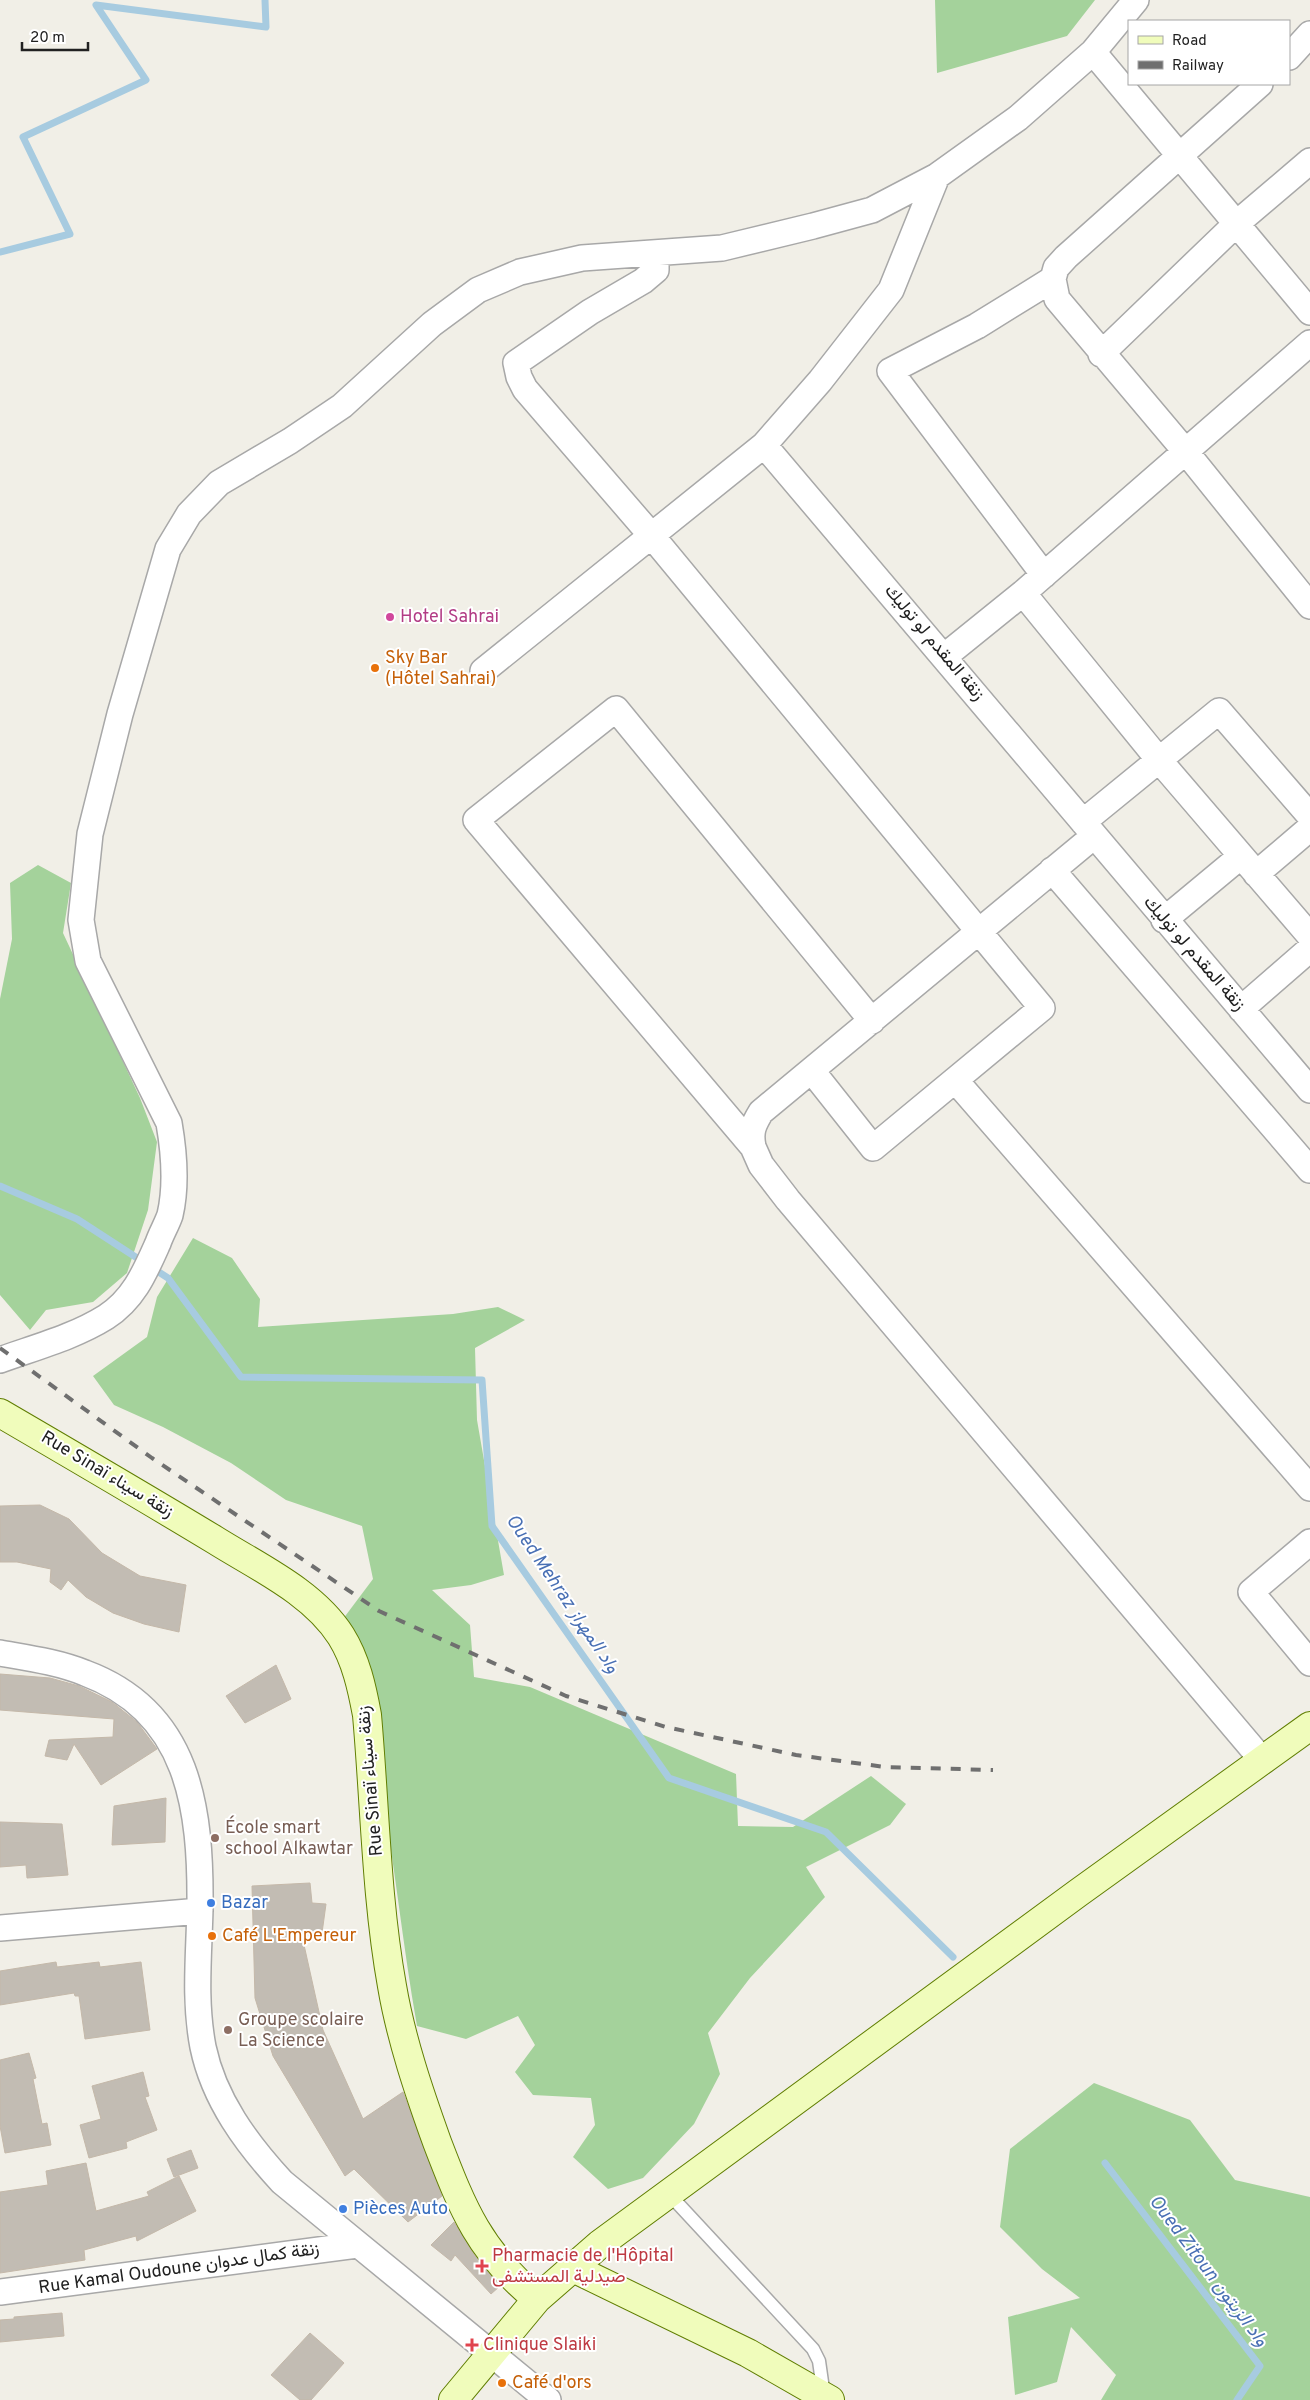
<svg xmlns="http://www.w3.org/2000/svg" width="1310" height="2400" viewBox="0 0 1310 2400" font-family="Overpass,Vazirmatn,sans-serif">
	<rect width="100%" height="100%" fill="#f1efe7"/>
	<path fill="#a4d29b" d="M 935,0 L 1095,0 L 1067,36 L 937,73 Z
		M 38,865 L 71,883 L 63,933 L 140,1098 L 157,1142 L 148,1210 L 127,1273 L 93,1302 L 46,1310 L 30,1330 L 0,1295 L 0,999 L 12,939 L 10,883 Z
		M 193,1238 L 232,1258 L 260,1299 L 258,1327 L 453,1314 L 498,1307 L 525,1320 L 475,1348 L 477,1420 L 504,1575 L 471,1585 L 432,1590 L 470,1625 L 474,1677 L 530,1687 L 736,1774 L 738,1826 L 793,1827 L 871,1776 L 906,1804 L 890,1825 L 806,1867 L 825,1897 L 750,1978 L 708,2033 L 720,2074 L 694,2124 L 643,2178 L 608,2189 L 573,2157 L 595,2125 L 591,2098 L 533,2095 L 515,2072 L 535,2045 L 518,2016 L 466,2039 L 417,2026 C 401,1936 393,1845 375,1755 C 365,1711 351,1667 340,1623 L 373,1579 L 362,1526 L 286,1500 L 231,1463 L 163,1427 L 114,1405 L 93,1376 L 147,1337 L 157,1297 Z
		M 1094,2083 L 1190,2120 L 1235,2180 L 1310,2197 L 1310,2400 L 1101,2400 L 1116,2375 L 1071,2327 L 1057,2382 L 1015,2395 L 1008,2317 L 1080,2298 L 1042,2269 L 1000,2227 L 1010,2149 Z"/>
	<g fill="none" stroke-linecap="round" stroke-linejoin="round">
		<path stroke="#a7cbe0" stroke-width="7" d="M 0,252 L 70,234 L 23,137 L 146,80 L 96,5 L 266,27 L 265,0
			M 0,1186 L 77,1219 L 168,1278 L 241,1377 L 482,1380 L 492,1526 L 669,1778 L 826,1832 L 953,1957
			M 1105,2163 L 1260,2366 L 1237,2400"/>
	</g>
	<path fill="#c2bcb3" stroke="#c4b8a9" d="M 40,1505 L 69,1519 L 102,1553 L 140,1576 L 186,1585 L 179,1632 L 144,1624 L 113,1613 L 86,1597 L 68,1580 L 61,1590 L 50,1582 L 51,1569 L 17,1562 L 0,1562 L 0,1506 Z
		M 276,1665 L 291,1699 L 245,1723 L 226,1696 Z
		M 0,1674 L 50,1678 L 79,1686 L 112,1702 L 137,1722 L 157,1749 L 101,1785 L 74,1744 L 67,1760 L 45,1756 L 49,1740 L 113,1737 L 114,1719 L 0,1710 Z
		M 166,1798 L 165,1842 L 112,1845 L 114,1806 Z
		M 0,1822 L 62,1824 L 68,1875 L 27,1878 L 26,1865 L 0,1867 Z
		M 310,1883 L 312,1903 L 326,1904 L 322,1933 L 302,1936 L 323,2030 L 363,2119 L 403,2092 L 442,2196 L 408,2222 L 354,2169 L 345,2176 L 273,2056 L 255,1998 L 252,1886 Z
		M 56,1962 L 57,1967 L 99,1962 L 100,1967 L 141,1962 L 150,2030 L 85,2039 L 79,1996 L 75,1996 L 74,1993 L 0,2005 L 0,1971 Z
		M 29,2053 L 36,2078 L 33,2079 L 42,2124 L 47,2123 L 51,2145 L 5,2153 L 0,2126 L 0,2060 Z
		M 143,2072 L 149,2096 L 145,2097 L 157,2130 L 126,2142 L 127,2148 L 89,2158 L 80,2125 L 101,2119 L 92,2086 Z
		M 191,2150 L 198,2168 L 174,2177 L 167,2159 Z
		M 86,2163 L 96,2211 L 149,2196 L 147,2192 L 179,2176 L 196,2211 L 137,2241 L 136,2236 L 84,2250 L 85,2260 L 0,2273 L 0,2192 L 48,2185 L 46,2171 Z
		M 454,2222 L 475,2256 L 500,2286 L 491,2294 L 455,2255 L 451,2261 L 431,2245 Z
		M 62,2313 L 64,2336 L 0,2342 L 0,2320 L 14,2319 L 14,2317 Z
		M 310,2333 L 344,2363 L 311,2400 L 300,2400 L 271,2375 Z"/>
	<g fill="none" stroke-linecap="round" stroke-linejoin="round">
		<g stroke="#a8a8a8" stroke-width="15">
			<path id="lane" d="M 669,2194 L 813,2349 L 819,2361 L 824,2396"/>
		</g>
		<g stroke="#a8a8a8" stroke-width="28">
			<path id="street" d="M 1093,52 L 1310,312
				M 1289,57 L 1310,34
				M 656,253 L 656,270 L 643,281 L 590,312 L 516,363 L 519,377 L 525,389 L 651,535 L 1042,1008 L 873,1148 L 812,1071
				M 1053,279 L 1057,299 L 1186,452 L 1310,606
				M 1101,354 L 1236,224 L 1310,161
				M 764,445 L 1310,1090
				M 1044,575 L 890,371 L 977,326 L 1053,279 L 1056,268 L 1066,257 L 1260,84
				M 1023,593 L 1159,760 L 1310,936
				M 945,656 L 1023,593 L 1310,343
				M 483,671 L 764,445 L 820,381 L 891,290 L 937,176
				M 1083,822 L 1219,711 L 1310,816
				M 1052,870 L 1310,1170
				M 1256,874 L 1310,828
				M 1164,920 L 1241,856
				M 1241,1009 L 1310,949
				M 872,1021 L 616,709 L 476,820 L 753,1147 L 761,1165 L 788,1200 L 1263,1761
				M 955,1080 L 1310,1488
				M 753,1147 C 750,1132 753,1125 761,1112 L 1094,836
				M 0,1360 C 36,1347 74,1337 106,1317 C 134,1299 145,1272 158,1243 C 161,1234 167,1224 170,1215 C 177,1185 174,1152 169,1123 L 88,961 L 81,920 L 90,834 L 120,714 L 168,549 L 189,514 L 219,483 L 290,441 L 342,406 L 432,324 L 478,290 L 520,272 L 582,258 L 722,248 L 813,226 L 872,210 L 937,176 L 1018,118 L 1093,52 L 1136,0
				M 1310,1542 L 1251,1592 L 1310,1663
				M 0,1653 C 28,1658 58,1662 85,1673 C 190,1712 201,1809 200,1908 C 199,1955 194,2000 203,2047 C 214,2100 247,2144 282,2182 L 548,2400
				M 0,1928 L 200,1911
				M 0,2292 L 357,2245"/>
		</g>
		<g stroke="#607e02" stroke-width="30">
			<path id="secondary" d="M 0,1413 C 72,1455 144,1497 215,1540 C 258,1567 313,1592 341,1636 C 356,1660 362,1688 367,1715 C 375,1805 376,1897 392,1986 C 401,2039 419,2092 437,2142 C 463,2210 480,2252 537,2299
				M 573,2268 L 748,2353 L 830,2400
				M 453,2400 L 537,2299 L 600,2244 L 1078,1893 L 1310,1726"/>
		</g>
		<use href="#lane" stroke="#fff" stroke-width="12"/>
		<use href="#street" stroke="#fff" stroke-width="25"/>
		<use href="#secondary" stroke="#f0fcbb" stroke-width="28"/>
		<path stroke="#6f6f6f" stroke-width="4" stroke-dasharray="10 10" stroke-linecap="butt" d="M 0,1348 L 152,1458 L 379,1611 L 566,1696 L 666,1727 L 796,1755 L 885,1767 L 993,1770"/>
	</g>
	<circle fill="#d1479c" stroke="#fff" stroke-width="2" cx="390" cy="617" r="5"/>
	<g fill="#e8710a" stroke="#fff" stroke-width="2">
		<circle cx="375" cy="668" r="5"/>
		<circle cx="212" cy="1936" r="5"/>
		<circle cx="502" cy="2383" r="5"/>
	</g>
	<g fill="#8d6e63" stroke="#fff" stroke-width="2">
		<circle cx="215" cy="1838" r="5"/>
		<circle cx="228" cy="2030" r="5"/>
	</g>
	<g fill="#3f7fe0" stroke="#fff" stroke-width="2">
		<circle cx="211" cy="1903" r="5"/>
		<circle cx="343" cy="2209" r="5"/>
	</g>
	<g fill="#e0444e" stroke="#fff" stroke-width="2">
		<path d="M479.5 2258.5h5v5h5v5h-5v5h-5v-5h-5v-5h5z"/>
		<path d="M469.5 2337.5h5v5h5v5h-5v5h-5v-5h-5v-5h5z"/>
	</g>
	<g text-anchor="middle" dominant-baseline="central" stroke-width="4" stroke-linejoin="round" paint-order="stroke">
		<g font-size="18" fill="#b23c85" stroke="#fff" text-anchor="start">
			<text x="400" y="617">Hotel Sahrai</text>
		</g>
		<g font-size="18" fill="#212121" stroke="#fff">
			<text transform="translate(934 643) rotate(50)">زنقة المقدم لو توليك</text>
			<text transform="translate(1194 954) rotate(49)">زنقة المقدم لو توليك</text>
			<text transform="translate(107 1475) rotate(31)">Rue Sinaï زنقة سيناء</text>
			<text transform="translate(371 1781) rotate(-95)">Rue Sinaï زنقة سيناء</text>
			<text transform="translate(179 2269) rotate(-8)">Rue Kamal Oudoune زنقة كمال عدوان</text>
		</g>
		<g font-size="18" fill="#c56008" stroke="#fff" text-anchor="start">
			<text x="385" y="658">Sky Bar<tspan x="385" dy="21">(Hôtel Sahrai)</tspan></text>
			<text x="222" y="1936">Café L'Empereur</text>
			<text x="512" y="2383">Café d'ors</text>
		</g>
		<g font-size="18" fill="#785e54" stroke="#fff" text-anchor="start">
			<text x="225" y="1828">École smart<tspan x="225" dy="21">school Alkawtar</tspan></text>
			<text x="238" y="2020">Groupe scolaire<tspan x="238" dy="21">La Science</tspan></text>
		</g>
		<g font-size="18" fill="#366cbe" stroke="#fff" text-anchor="start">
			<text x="221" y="1903">Bazar</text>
			<text x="353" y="2209">Pièces Auto</text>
		</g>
		<g font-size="18" fill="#be3a42" stroke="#fff" text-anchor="start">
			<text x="492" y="2256">Pharmacie de l'Hôpital<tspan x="492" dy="21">صيدلية المستشفى</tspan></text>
			<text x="483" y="2345">Clinique Slaiki</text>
		</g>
		<g font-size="19" font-style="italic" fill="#4970b4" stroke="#fff">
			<text transform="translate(562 1594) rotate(56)">Oued Mehraz واد المهراز</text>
			<text transform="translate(1208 2271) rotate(53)">Oued Zitoun واد الزيتون</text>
		</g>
	</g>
	<rect x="1128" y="20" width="162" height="65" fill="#ffffff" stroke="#a6a6a6"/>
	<rect x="1138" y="36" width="25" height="8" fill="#f0fcbb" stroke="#a6a6a6"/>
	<text x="1172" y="45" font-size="15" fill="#212121">Road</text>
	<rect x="1138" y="61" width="25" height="8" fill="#6f6f6f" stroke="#a6a6a6"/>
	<text x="1172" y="70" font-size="15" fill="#212121">Railway</text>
	<path d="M22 42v8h66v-8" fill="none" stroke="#212121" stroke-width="2.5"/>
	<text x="30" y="42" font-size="15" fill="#212121" stroke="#ffffff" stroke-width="4" paint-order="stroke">20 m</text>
</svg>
